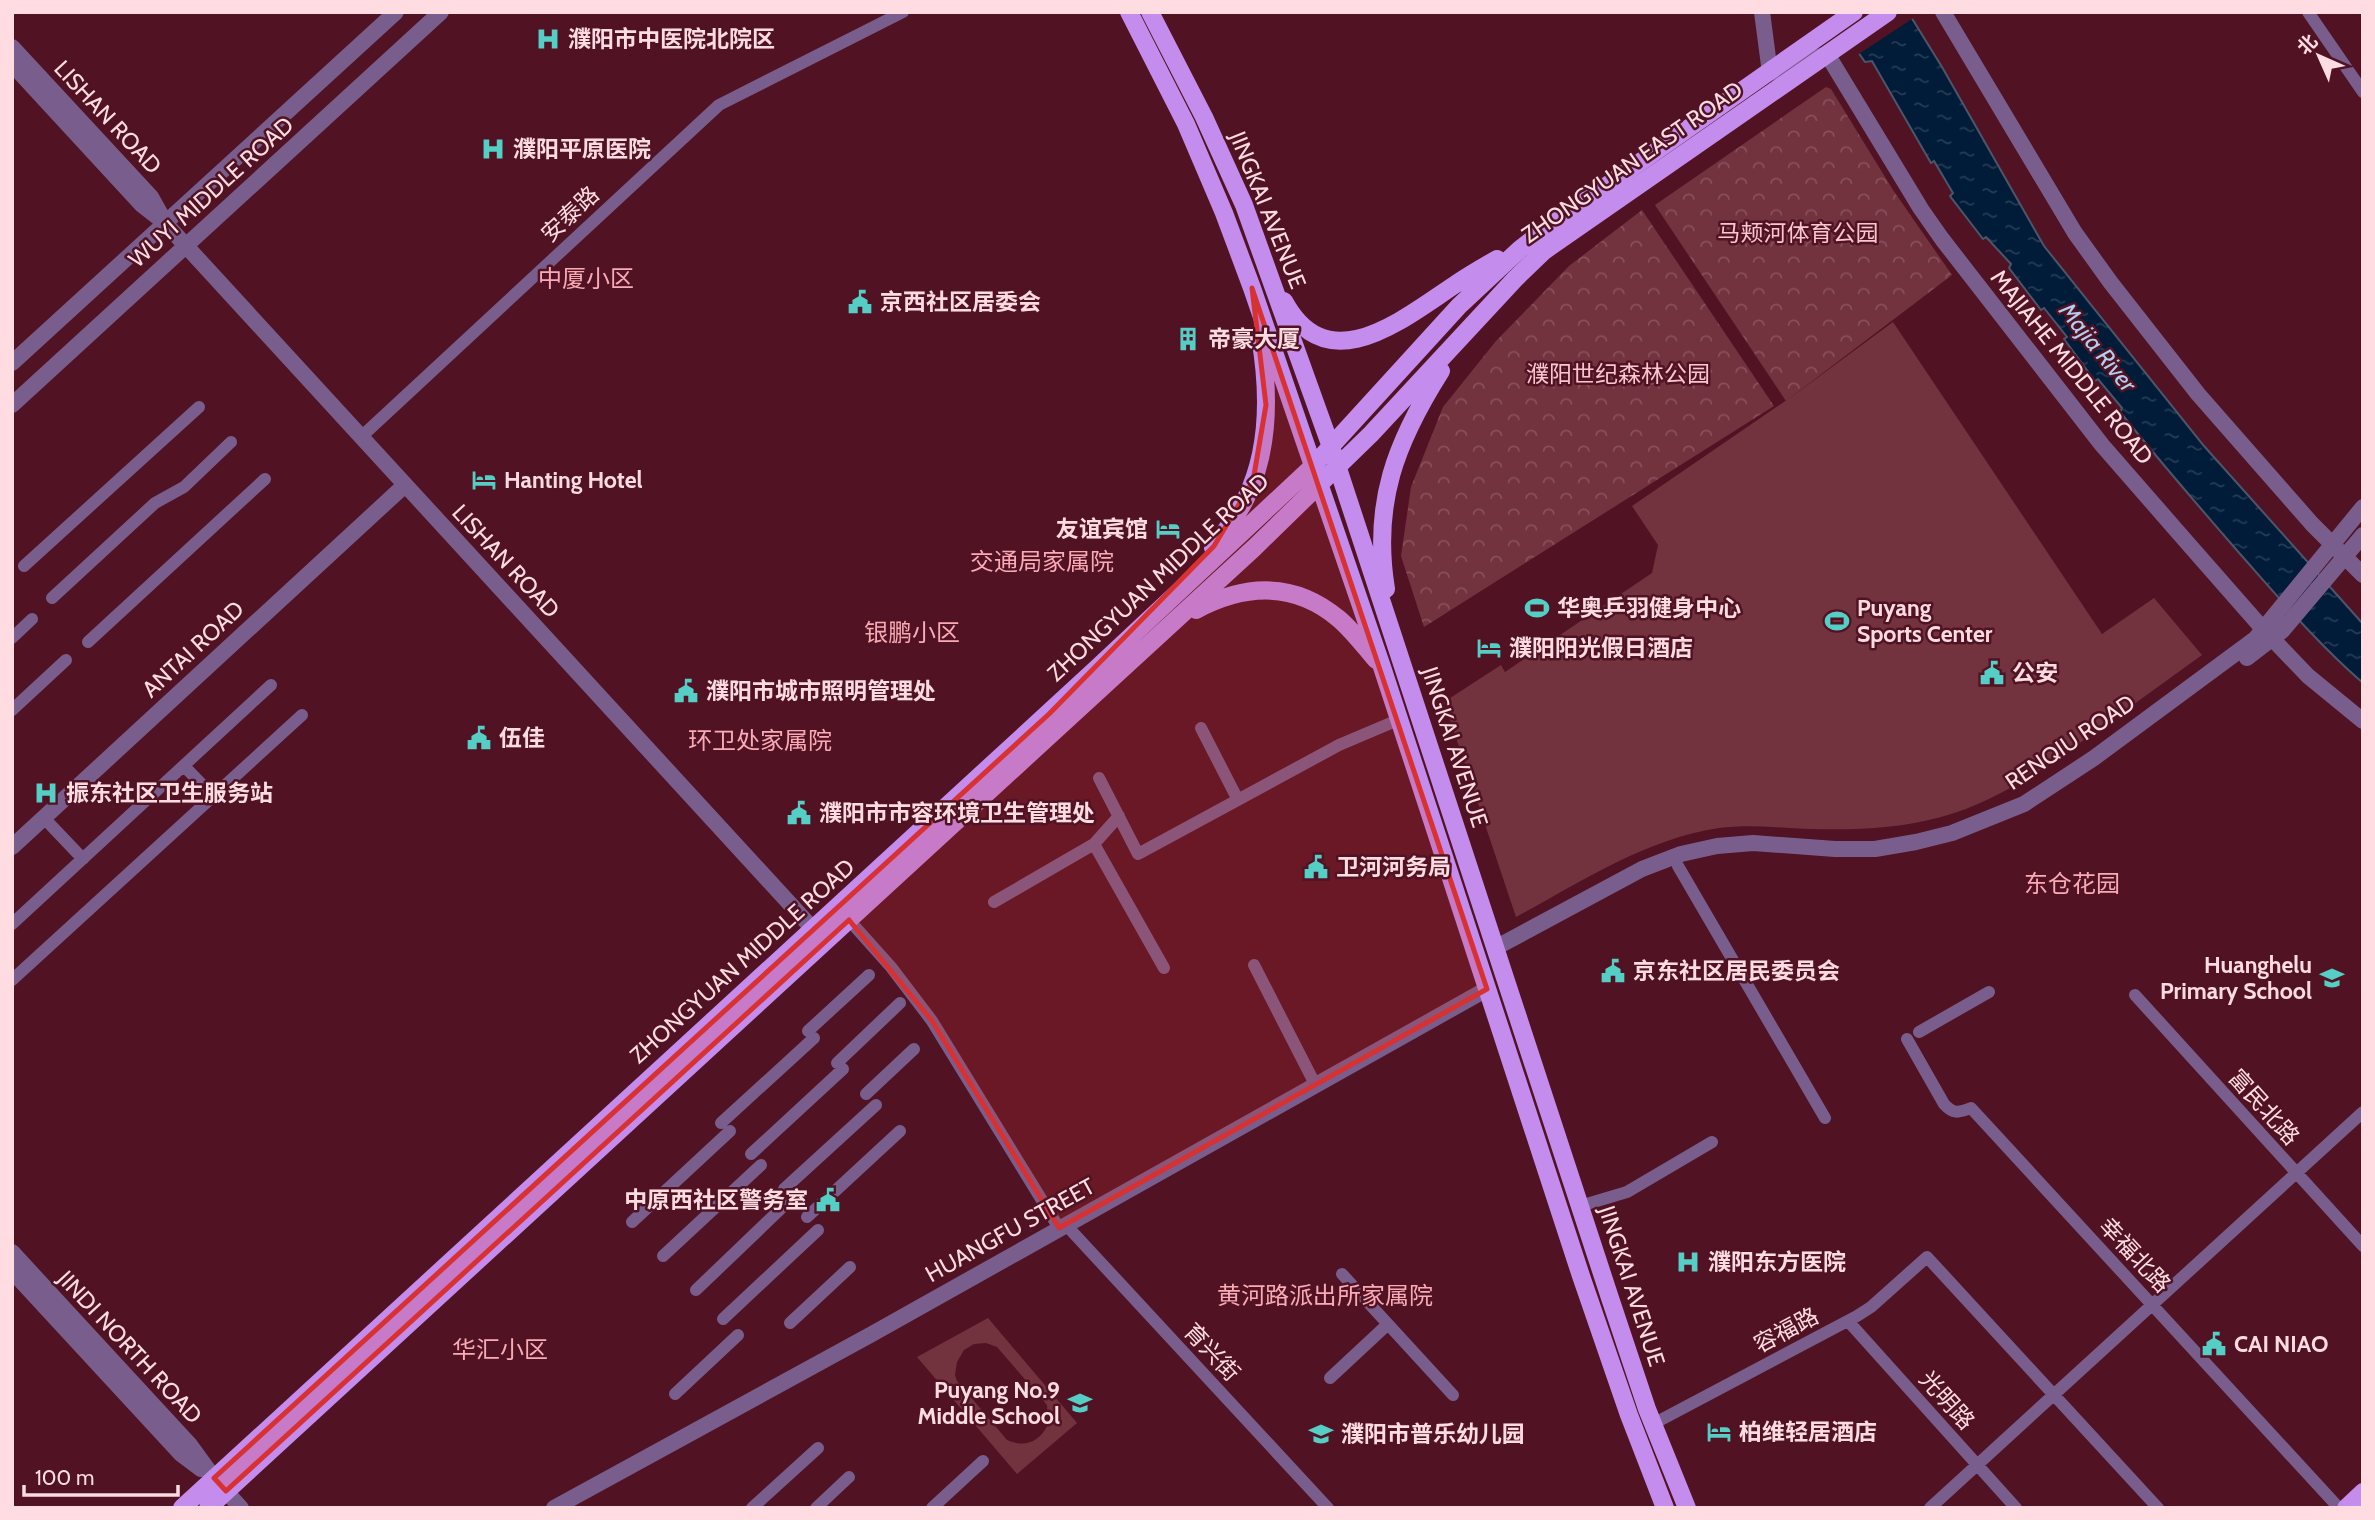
<svg xmlns="http://www.w3.org/2000/svg" width="2375" height="1520" viewBox="0 0 2375 1520" font-family="Cabin,'Noto Sans SC',sans-serif">
	<defs>
		<pattern id="forest-crowns" width="20" height="18" patternUnits="userSpaceOnUse" patternTransform="scale(1.75)"><rect width="20" height="18" fill="#72333f"/><path d="M2 6a3 3 0 1 1 6 0M12 15a3 3 0 1 1 6 0" fill="none" stroke="#87505a"/></pattern>
		<pattern id="water-ripples" width="26" height="14" patternUnits="userSpaceOnUse" patternTransform="scale(1.75)"><rect width="26" height="14" fill="#001c39"/><path d="M2 4q2-2 4 0t4 0M15 11q2-2 4 0t4 0" fill="none" stroke="#263c55"/></pattern>
	</defs>
	<rect width="100%" height="100%" fill="#511223"/>
	<path fill="url(#forest-crowns)" d="M 1826,87 L 1831,89 L 1893,190 L 1952,275 L 1786,401 L 1655,205 Z
		M 1642,210 L 1774,406 L 1424,627 L 1401,556 L 1411,487 L 1443,407 L 1496,341 L 1569,266 Z"/>
	<path fill="#72333f" fill-rule="evenodd" d="M 1893,322 L 2102,634 L 2154,598 L 2202,655 C 2166,681 2130,707 2094,733 C 2046,767 1999,801 1941,817 C 1898,829 1855,830 1810,829 C 1779,828 1750,824 1719,828 C 1645,839 1581,882 1516,917 L 1444,702 L 1501,665 L 1505,672 L 1652,573 L 1658,545 L 1632,506 L 1794,395 Z
		M 988,1318 L 1077,1423 L 1017,1474 L 917,1357 ZM 986,1343 L 997,1347 L 1047,1405 L 1048,1424 C 1040,1442 1025,1448 1007,1440 L 957,1381 L 955,1375 L 957,1362 L 964,1350 L 974,1344 Z"/>
	<path fill="url(#water-ripples)" stroke="#4c566b" stroke-width="2" d="M 1830,12 L 1908,12 L 1942,67 L 2044,246 L 2204,446 L 2363,624 L 2363,683 C 2318,644 2280,599 2241,555 C 2200,508 2159,460 2120,412 L 2122,408 L 2098,379 L 2095,381 L 2064,339 L 2067,337 L 2044,308 L 2041,310 L 2009,268 L 2011,264 L 1986,237 L 1983,239 L 1950,196 L 1953,193 L 1934,161 L 1931,163 L 1872,61 L 1865,62 Z"/>
	<path fill="#511223" d="M 1826,12 L 1912,12 L 1915,17 L 1856,56 Z"/>
	<g fill="none" stroke-linecap="round" stroke-linejoin="round">
		<path stroke="#795e8d" stroke-width="12" d="M 2308,12 L 2363,92
			M 361,437 L 719,105 L 903,12
			M 24,566 L 199,407
			M 52,598 L 155,503 L 184,487 L 231,442
			M 12,638 L 32,619
			M 88,642 L 265,479
			M 12,710 L 66,660
			M 1201,728 L 1238,800
			M 184,766 L 213,796
			M 1099,778 L 1138,854 L 1339,745 L 1398,720
			M 44,818 L 83,859
			M 1094,844 L 1164,968
			M 1678,866 L 1825,1118
			M 994,902 L 1094,844 L 1119,816
			M 849,920 L 891,967 L 932,1021 L 1059,1228
			M 12,924 L 271,685
			M 1254,965 L 1316,1086
			M 12,980 L 302,715
			M 2135,995 L 2363,1246
			M 808,1031 L 869,975
			M 1919,1032 L 1989,992
			M 1907,1039 L 1944,1104 C 1953,1114 1958,1113 1971,1108 L 2339,1508
			M 837,1063 L 900,1003
			M 866,1094 L 914,1049
			M 721,1123 L 814,1038
			M 751,1154 L 843,1069
			M 784,1189 L 876,1105
			M 1580,1206 L 1627,1192 L 1712,1142
			M 807,1217 L 900,1131
			M 632,1222 L 730,1131
			M 1066,1225 L 1328,1508
			M 663,1256 L 761,1165
			M 1342,1274 L 1453,1395
			M 696,1290 L 792,1198
			M 723,1319 L 818,1230
			M 1848,1321 L 2016,1508
			M 790,1323 L 850,1267
			M 1330,1378 L 1388,1324
			M 675,1394 L 738,1335
			M 1653,1424 L 1857,1316 L 1871,1307 L 1927,1257 L 2158,1508
			M 752,1508 L 818,1448
			M 816,1508 L 849,1477
			M 932,1508 L 983,1461
			M 1930,1508 L 2363,1112"/>
		<path stroke="#795e8d" stroke-width="16" d="M 1762,12 L 1770,73 L 1827,54 L 1921,209 L 1942,239 L 2102,445 L 2184,539 L 2263,629 L 2308,676 L 2363,721
			M 1943,12 L 2075,233 L 2111,283 L 2198,394 L 2312,524 L 2363,575
			M 12,47 L 151,197 L 161,215
			M 12,64 L 142,205 L 165,223 L 813,929
			M 12,363 L 396,12
			M 12,405 L 441,12
			M 2247,658 L 2282,631 L 2363,535
			M 12,847 L 405,485
			M 1495,948 L 1642,869 L 1681,854 L 1717,846 L 1753,843 L 1835,849 L 1875,849 L 1916,842 L 1952,833 L 2024,804 L 2094,758 L 2255,639 L 2363,507
			M 12,1252 L 190,1445 L 214,1478 L 241,1508
			M 12,1271 L 181,1454 L 201,1469
			M 554,1508 L 872,1334 L 1487,989"/>
		<path stroke="#c48ded" stroke-width="18" d="M 1129,12 L 1186,124 L 1224,213 L 1252,288 L 1382,667 L 1581,1276 L 1629,1415 L 1665,1508
			M 1150,12 L 1204,117 L 1244,205 L 1331,447 L 1610,1298 L 1647,1409 L 1687,1508
			M 1284,301 C 1328,383 1404,318 1456,284 C 1469,275 1483,267 1497,259
			M 1213,548 C 1225,532 1237,516 1246,498 C 1270,449 1269,389 1260,337
			M 1386,589 C 1372,503 1396,442 1441,371
			M 1196,610 C 1245,584 1294,581 1339,619 C 1353,631 1364,646 1376,660
			M 182,1508 L 1096,669 L 1313,466 L 1459,306 L 1520,249 L 1552,224 L 1854,12
			M 208,1508 L 1254,548 L 1371,434 L 1515,279 L 1544,251 L 1888,12
			M 2346,1508 L 2363,1492"/>
	</g>
	<path fill="#d83131" fill-opacity="0.2" stroke="#d83131" stroke-width="5" stroke-linejoin="round" d="M 1252,288 L 1487,989 L 1059,1228 L 932,1021 L 849,920 L 226,1491 L 214,1478 L 1049,714 L 1214,546 L 1253,481 L 1266,405 Z"/>
	<defs>
		<g id="hospital-bare" transform="scale(1.89)"><path d="M-5-5h3v3.5h4V-5h3V5h-3V1.5h-4V5h-3Z" fill="#55cec6" stroke="#511223" stroke-width="2.5" paint-order="stroke"/></g>
		<g id="civic-bare" transform="scale(1.89)"><path d="M-.6-6.5H3V-4.5H.6V-3L4-1V1h2V6H-6V1h2V-1L-.6-3ZM-1.2 2.5V6h2.4V2.5Z" fill="#55cec6" stroke="#511223" stroke-width="2.5" paint-order="stroke"/></g>
		<g id="building-bare" transform="scale(1.89)"><path d="M-4-6H4V6H1V3H-1V6H-4ZM-2.5-4.3h1.7v1.8h-1.7ZM.8-4.3h1.7v1.8H.8ZM-2.5-1h1.7V.8h-1.7ZM.8-1h1.7V.8H.8Z" fill="#55cec6" stroke="#511223" stroke-width="2.5" paint-order="stroke"/></g>
		<g id="hotel-bare" transform="scale(1.89)"><path d="M-6-4.5h1.5V1H6V5H4.5V3h-9V5H-6ZM-4 0a1.8 1.8 0 1 1 3.6 0ZM.5 0V-2.5h3Q6-2.5 6 0Z" fill="#55cec6" stroke="#511223" stroke-width="2.5" paint-order="stroke"/></g>
		<g id="stadium-bare" transform="scale(1.89)"><path d="M0-5a6.5 5 0 1 0 0 10a6.5 5 0 1 0 0-10ZM-3.5-1.8h7v3.6h-7Z" fill="#55cec6" stroke="#511223" stroke-width="2.5" paint-order="stroke"/></g>
		<g id="school-bare" transform="scale(1.89)"><path d="M0-5L7-2L0 1L-7-2ZM-4 1L0 2.5L4 1V4Q0 6-4 4Z" fill="#55cec6" stroke="#511223" stroke-width="2.5" paint-order="stroke"/></g>
	</defs>
	<g fill-rule="evenodd">
		<use href="#hospital-bare" x="548" y="39"/>
		<use href="#hospital-bare" x="493" y="149"/>
		<use href="#civic-bare" x="860" y="302"/>
		<use href="#building-bare" x="1188" y="339"/>
		<use href="#hotel-bare" x="484" y="480"/>
		<use href="#hotel-bare" x="1168" y="529"/>
		<use href="#stadium-bare" x="1537" y="608"/>
		<use href="#stadium-bare" x="1837" y="621"/>
		<use href="#hotel-bare" x="1489" y="648"/>
		<use href="#civic-bare" x="1992" y="673"/>
		<use href="#civic-bare" x="686" y="691"/>
		<use href="#civic-bare" x="479" y="738"/>
		<use href="#hospital-bare" x="46" y="793"/>
		<use href="#civic-bare" x="799" y="813"/>
		<use href="#civic-bare" x="1316" y="867"/>
		<use href="#civic-bare" x="1613" y="971"/>
		<use href="#school-bare" x="2332" y="978"/>
		<use href="#civic-bare" x="828" y="1200"/>
		<use href="#hospital-bare" x="1688" y="1262"/>
		<use href="#civic-bare" x="2214" y="1344"/>
		<use href="#school-bare" x="1080" y="1403"/>
		<use href="#hotel-bare" x="1719" y="1432"/>
		<use href="#school-bare" x="1321" y="1434"/>
	</g>
	<g text-anchor="middle" dominant-baseline="central" stroke-width="5" stroke-linejoin="round" paint-order="stroke">
		<g font-size="23" font-weight="bold" fill="#fedce1" stroke="#511223" text-anchor="start">
			<text x="568" y="39">濮阳市中医院北院区</text>
			<text x="513" y="149">濮阳平原医院</text>
			<text x="880" y="302">京西社区居委会</text>
			<text x="1208" y="339">帝豪大厦</text>
			<text x="504" y="480">Hanting Hotel</text>
			<text x="1148" y="529" text-anchor="end">友谊宾馆</text>
			<text x="1557" y="608">华奥乒羽健身中心</text>
			<text x="1857" y="608">Puyang<tspan x="1857" dy="26">Sports Center</tspan></text>
			<text x="1509" y="648">濮阳阳光假日酒店</text>
			<text x="2012" y="673">公安</text>
			<text x="706" y="691">濮阳市城市照明管理处</text>
			<text x="499" y="738">伍佳</text>
			<text x="66" y="793">振东社区卫生服务站</text>
			<text x="819" y="813">濮阳市市容环境卫生管理处</text>
			<text x="1336" y="867">卫河河务局</text>
			<text x="2312" y="965" text-anchor="end">Huanghelu<tspan x="2312" dy="26">Primary School</tspan></text>
			<text x="1633" y="971">京东社区居民委员会</text>
			<text x="808" y="1200" text-anchor="end">中原西社区警务室</text>
			<text x="1708" y="1262">濮阳东方医院</text>
			<text x="2234" y="1344">CAI NIAO</text>
			<text x="1060" y="1390" text-anchor="end">Puyang No.9<tspan x="1060" dy="26">Middle School</tspan></text>
			<text x="1739" y="1432">柏维轻居酒店</text>
			<text x="1341" y="1434">濮阳市普乐幼儿园</text>
		</g>
		<g font-size="23" fill="#fedce1" stroke="#511223">
			<text transform="translate(108 117) rotate(47)">LISHAN ROAD</text>
			<text transform="translate(1632 162) rotate(-35)">ZHONGYUAN EAST ROAD</text>
			<text transform="translate(211 192) rotate(-42)">WUYI MIDDLE ROAD</text>
			<text transform="translate(1268 210) rotate(68)">JINGKAI AVENUE</text>
			<text transform="translate(570 214) rotate(-43)">安泰路</text>
			<text transform="translate(2072 367) rotate(51)">MAJIAHE MIDDLE ROAD</text>
			<text transform="translate(506 561) rotate(47)">LISHAN ROAD</text>
			<text transform="translate(1158 577) rotate(-43)">ZHONGYUAN MIDDLE ROAD</text>
			<text transform="translate(193 649) rotate(-43)">ANTAI ROAD</text>
			<text transform="translate(2070 742) rotate(-34)">RENQIU ROAD</text>
			<text transform="translate(1455 747) rotate(72)">JINGKAI AVENUE</text>
			<text transform="translate(742 961) rotate(-42)">ZHONGYUAN MIDDLE ROAD</text>
			<text transform="translate(2264 1107) rotate(48)">富民北路</text>
			<text transform="translate(1010 1230) rotate(-29)">HUANGFU STREET</text>
			<text transform="translate(2135 1255) rotate(47)">幸福北路</text>
			<text transform="translate(1632 1286) rotate(72)">JINGKAI AVENUE</text>
			<text transform="translate(1786 1330) rotate(-28)">容福路</text>
			<text transform="translate(130 1347) rotate(47)">JINDI NORTH ROAD</text>
			<text transform="translate(1212 1352) rotate(47)">育兴街</text>
			<text transform="translate(1947 1400) rotate(48)">光明路</text>
		</g>
		<g font-size="23" fill="#f8c6cd" stroke="#511223">
			<text x="1798" y="233">马颊河体育公园</text>
			<text x="1618" y="374">濮阳世纪森林公园</text>
		</g>
		<g font-size="24" fill="#f9aab5" stroke="#511223">
			<text x="586" y="278">中厦小区</text>
			<text x="1042" y="561">交通局家属院</text>
			<text x="912" y="632">银鹏小区</text>
			<text x="760" y="740">环卫处家属院</text>
			<text x="2072" y="883">东仓花园</text>
			<text x="1325" y="1295">黄河路派出所家属院</text>
			<text x="500" y="1349">华汇小区</text>
		</g>
		<g font-size="24" font-style="italic" fill="#b1d0f1" stroke="#511223">
			<text transform="translate(2098 347) rotate(51)">Majia River</text>
		</g>
	</g>
	<rect width="2375" height="1520" fill="none" stroke="#fedce1" stroke-width="28"/>
	<g transform="translate(2319 56) rotate(315)" stroke="#511223" stroke-width="5" paint-order="stroke">
	<path d="M0-5L12 26L0 18L-12 26Z" fill="#fedce1"/>
	<text y="-10" font-size="19" font-weight="bold" text-anchor="middle" fill="#fedce1">北</text>
	</g>
	<path d="M24 1485v10h154v-10" fill="none" stroke="#fedce1" stroke-width="3.5"/>
	<text x="35" y="1485" font-size="21" fill="#fedce1" stroke="#511223" stroke-width="5" paint-order="stroke">100 m</text>
</svg>
